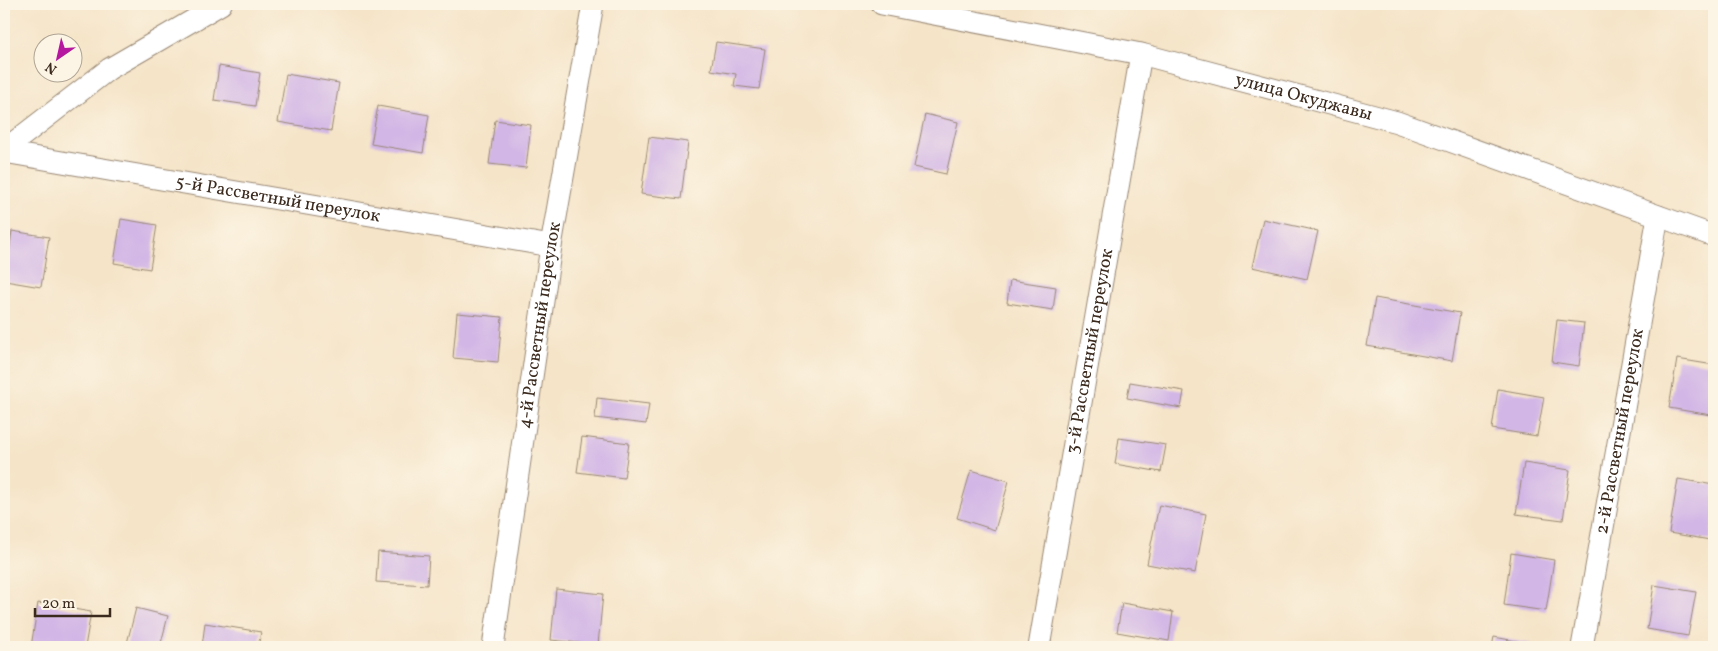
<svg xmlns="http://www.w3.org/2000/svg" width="1718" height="651" viewBox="0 0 1718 651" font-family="Vollkorn,serif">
	<rect width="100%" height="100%" fill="#fcf5e5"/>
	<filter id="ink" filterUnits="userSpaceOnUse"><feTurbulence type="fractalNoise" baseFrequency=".02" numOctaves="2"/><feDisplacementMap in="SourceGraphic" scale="10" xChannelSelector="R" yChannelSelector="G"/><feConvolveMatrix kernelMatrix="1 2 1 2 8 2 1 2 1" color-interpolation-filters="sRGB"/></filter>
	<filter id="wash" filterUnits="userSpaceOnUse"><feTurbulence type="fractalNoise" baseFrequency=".0096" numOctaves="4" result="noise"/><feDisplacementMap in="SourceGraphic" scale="20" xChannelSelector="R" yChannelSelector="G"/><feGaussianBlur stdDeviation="1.12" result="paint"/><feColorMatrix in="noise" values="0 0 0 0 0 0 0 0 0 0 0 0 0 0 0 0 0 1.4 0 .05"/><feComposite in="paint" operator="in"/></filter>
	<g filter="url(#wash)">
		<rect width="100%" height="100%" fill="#f5e4c8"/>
		<g id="blocks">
			<path fill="#d2b6e6" d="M 716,42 L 765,49 L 759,89 L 734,86 L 736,74 L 711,70 Z
				M 219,66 L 260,73 L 255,106 L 214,100 Z
				M 286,74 L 339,83 L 331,131 L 278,122 Z
				M 378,106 L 429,115 L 423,153 L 371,144 Z
				M 925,114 L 958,122 L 946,174 L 914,167 Z
				M 495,120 L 531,125 L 526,168 L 489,164 Z
				M 649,137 L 688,142 L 681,199 L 641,194 Z
				M 121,219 L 157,225 L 150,269 L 114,263 Z
				M 1263,219 L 1318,231 L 1307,279 L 1252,267 Z
				M 12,231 L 49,237 L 41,287 L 5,281 Z
				M 1010,280 L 1056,287 L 1053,310 L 1007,303 Z
				M 1375,298 L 1460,313 L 1452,361 L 1367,346 Z
				M 457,313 L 502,317 L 498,362 L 453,358 Z
				M 1557,320 L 1584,323 L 1579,366 L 1552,362 Z
				M 1677,359 L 1714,365 L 1714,397 L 1711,415 L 1669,408 Z
				M 1130,382 L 1184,391 L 1181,408 L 1127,398 Z
				M 1498,389 L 1544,397 L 1537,436 L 1492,429 Z
				M 597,398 L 649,404 L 646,424 L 595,418 Z
				M 582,437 L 629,443 L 624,478 L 577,472 Z
				M 1119,438 L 1166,445 L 1161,472 L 1115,464 Z
				M 1524,463 L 1570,470 L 1563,520 L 1516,514 Z
				M 971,470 L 1009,481 L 995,530 L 957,518 Z
				M 1678,479 L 1714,485 L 1714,516 L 1710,540 L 1669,533 Z
				M 1159,505 L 1206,514 L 1195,573 L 1147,564 Z
				M 378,552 L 429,556 L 427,585 L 376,582 Z
				M 1511,553 L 1554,560 L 1546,611 L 1504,605 Z
				M 1654,585 L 1696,592 L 1688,636 L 1647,629 Z
				M 556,589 L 603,594 L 598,645 L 551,640 Z
				M 38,603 L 91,612 L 85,647 L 31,647 Z
				M 1122,603 L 1173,612 L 1169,641 L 1117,632 Z
				M 136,608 L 168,616 L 160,647 L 126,647 Z
				M 205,623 L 261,632 L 258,647 L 202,647 Z
				M 1494,637 L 1532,644 L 1531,647 L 1492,647 Z"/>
		</g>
	</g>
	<g filter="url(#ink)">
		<use href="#blocks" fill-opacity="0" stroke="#988773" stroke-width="1"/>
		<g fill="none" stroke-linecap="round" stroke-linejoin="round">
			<g stroke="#988773" stroke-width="23">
				<g id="minor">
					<path id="s1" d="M 882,4 L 1141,54 L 1397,122 L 1714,236"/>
					<path d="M 4,150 L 109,69 L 221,4"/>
					<path id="s2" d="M 4,152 L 551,246"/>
					<path id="s3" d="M 493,647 L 551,246 L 593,4"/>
					<path id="s4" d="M 1039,647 L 1141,54"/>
					<path id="s5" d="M 1582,647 L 1658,216"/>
				</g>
			</g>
			<use href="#minor" stroke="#fff" stroke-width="21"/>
		</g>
	</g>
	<g text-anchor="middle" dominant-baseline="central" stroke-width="4" stroke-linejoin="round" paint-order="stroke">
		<g font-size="18" fill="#3b2a1e" stroke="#fcf5e5">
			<text stroke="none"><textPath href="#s1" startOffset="432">улица Окуджавы</textPath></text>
			<text stroke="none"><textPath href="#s2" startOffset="278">5-й Рассветный переулок</textPath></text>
			<text stroke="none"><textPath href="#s3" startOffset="325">4-й Рассветный переулок</textPath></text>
			<text stroke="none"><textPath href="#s4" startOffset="300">3-й Рассветный переулок</textPath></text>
			<text stroke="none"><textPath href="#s5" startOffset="219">2-й Рассветный переулок</textPath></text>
		</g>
	</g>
	<rect width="1718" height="651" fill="none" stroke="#fcf5e5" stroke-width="20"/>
	<g transform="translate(58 58) rotate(214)"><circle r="24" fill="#fcf5e5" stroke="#afa495"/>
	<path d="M0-4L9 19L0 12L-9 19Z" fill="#b5179e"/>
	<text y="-8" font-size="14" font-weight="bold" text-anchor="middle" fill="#3b2a1e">N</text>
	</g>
	<path d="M35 608v8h75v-8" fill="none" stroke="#3b2a1e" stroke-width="2.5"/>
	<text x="42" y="608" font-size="15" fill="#3b2a1e" stroke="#fcf5e5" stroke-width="4" paint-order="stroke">20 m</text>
</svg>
